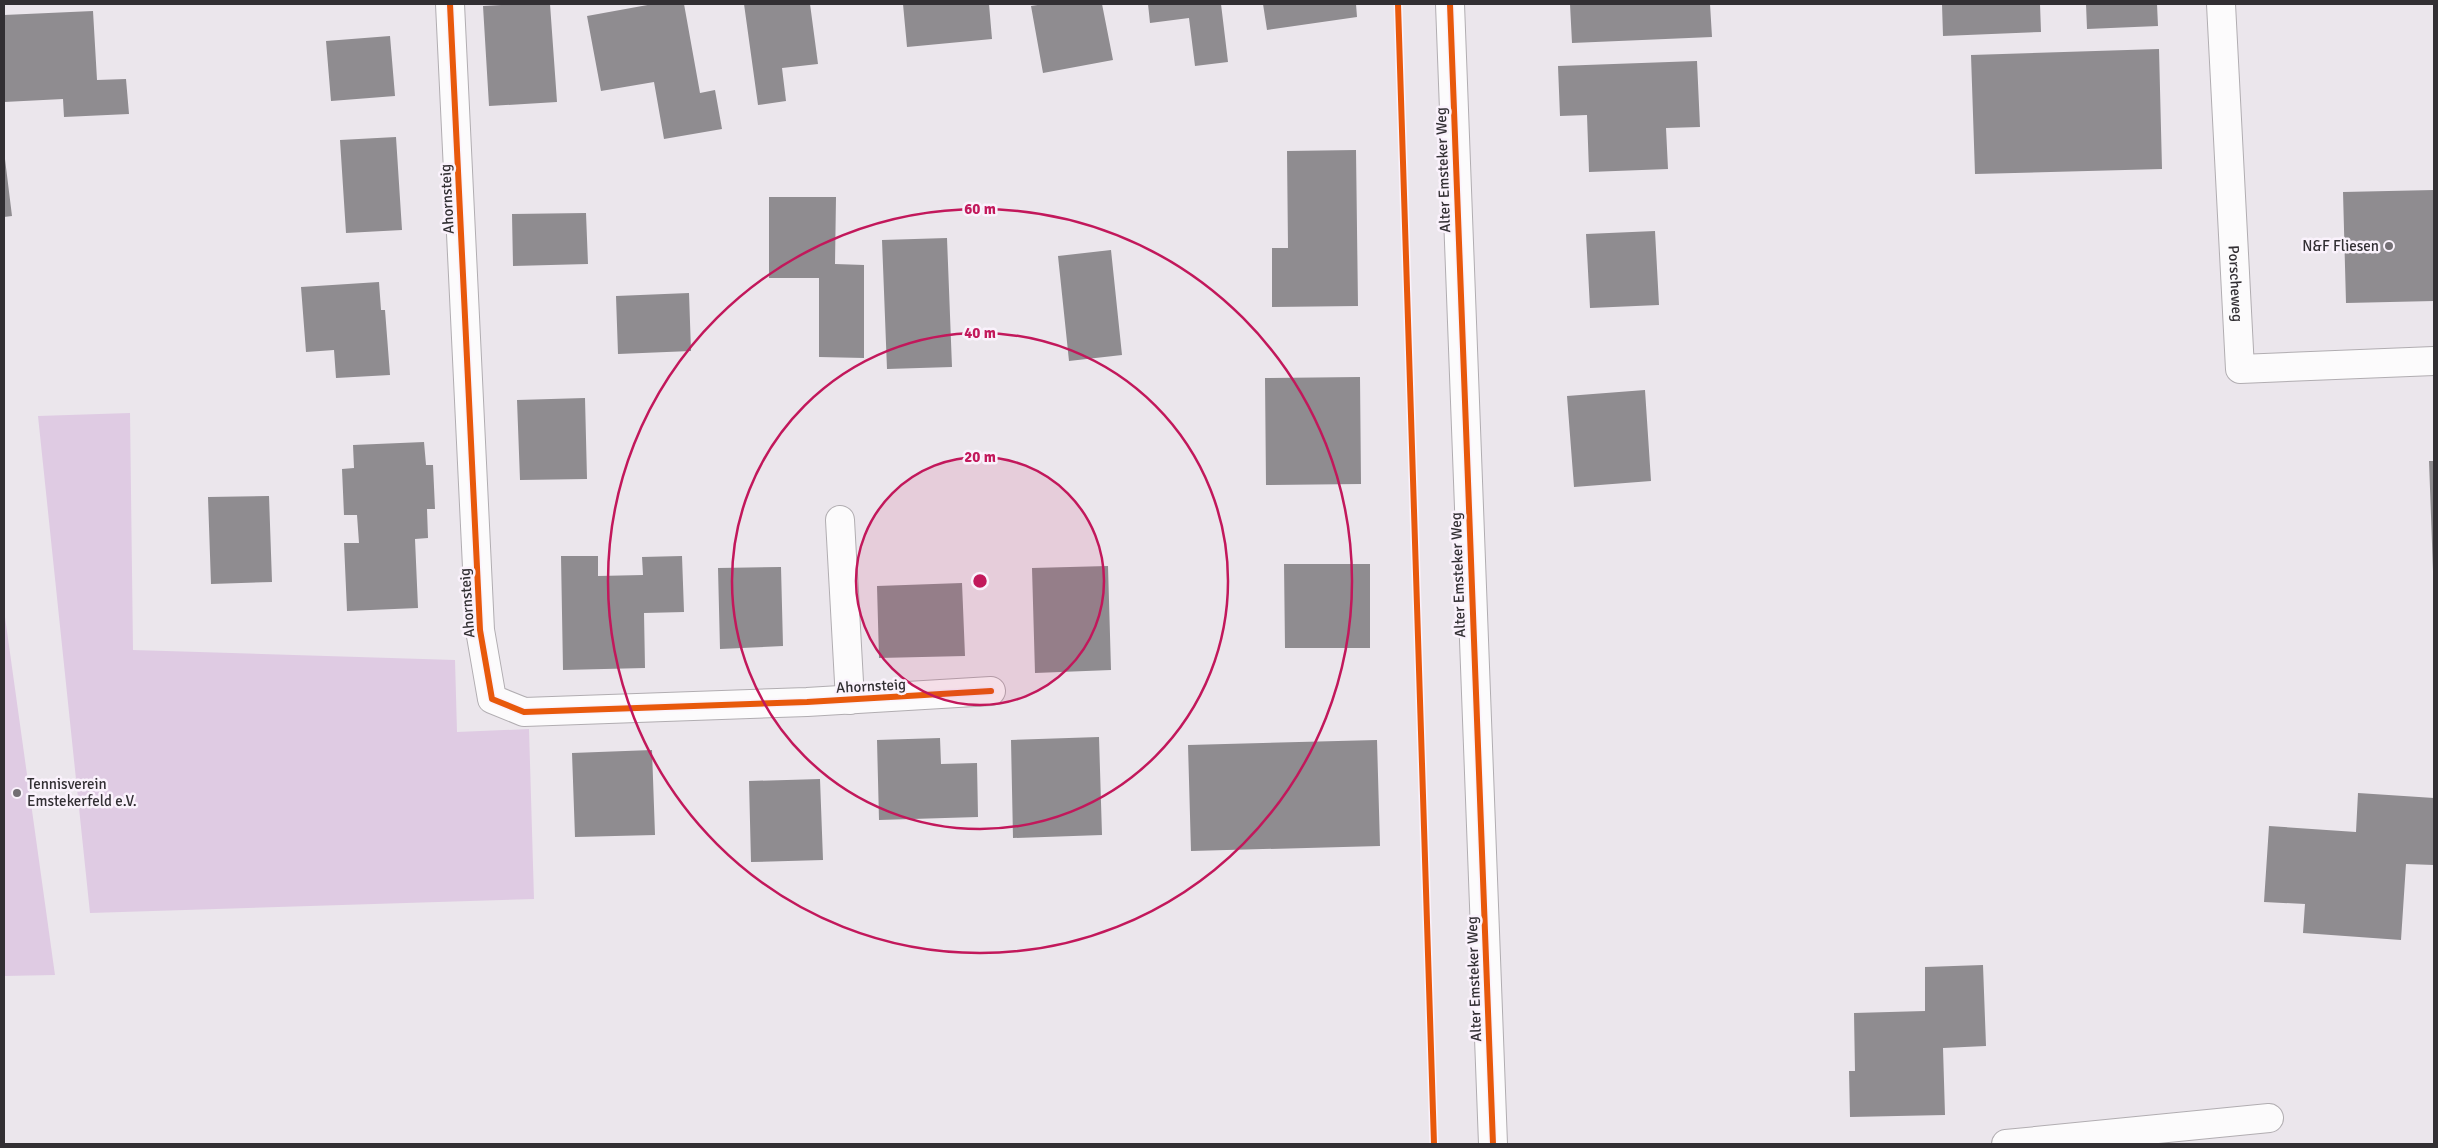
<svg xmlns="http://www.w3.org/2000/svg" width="2438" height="1148" viewBox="0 0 2438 1148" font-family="Signika,sans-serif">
	<rect width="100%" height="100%" fill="#ebe6ec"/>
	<path fill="#dfcbe3" d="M 130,413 L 133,650 L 455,660 L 457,732 L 529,729 L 534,899 L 90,913 L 38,416 Z
		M 4,610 L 55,975 L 4,976 Z"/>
	<path fill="#8f8c90" d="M 520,4 L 550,4 L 557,102 L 489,106 L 483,6 Z
		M 653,4 L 684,4 L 700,93 L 715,90 L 722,129 L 664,139 L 654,82 L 601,91 L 587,16 Z
		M 744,4 L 810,4 L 818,64 L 782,68 L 786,101 L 758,105 Z
		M 903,4 L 989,4 L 992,39 L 907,47 Z
		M 1044,4 L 1102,4 L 1113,60 L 1043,73 L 1031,6 Z
		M 1148,4 L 1221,4 L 1228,62 L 1195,66 L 1189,18 L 1150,23 Z
		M 1263,4 L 1356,4 L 1357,17 L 1267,30 Z
		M 1570,4 L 1710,4 L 1712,37 L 1572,43 Z
		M 1942,4 L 2040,4 L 2041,32 L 1943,36 Z
		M 2086,4 L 2157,4 L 2158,26 L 2087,29 Z
		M 93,11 L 97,80 L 126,79 L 129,114 L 64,117 L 63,99 L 4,102 L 4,15 Z
		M 390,36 L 395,96 L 331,101 L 326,41 Z
		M 2159,49 L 2162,169 L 1975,174 L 1971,55 Z
		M 1697,61 L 1700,127 L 1666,128 L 1668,169 L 1589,172 L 1587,115 L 1560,116 L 1558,66 Z
		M 396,137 L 402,230 L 346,233 L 340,140 Z
		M 1356,150 L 1358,306 L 1272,307 L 1272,248 L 1288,248 L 1287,151 Z
		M 4,151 L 12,216 L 4,217 Z
		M 2434,190 L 2434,301 L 2346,303 L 2343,192 Z
		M 769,197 L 836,197 L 835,264 L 864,265 L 864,358 L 819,357 L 819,278 L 769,278 Z
		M 586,213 L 588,264 L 513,266 L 512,214 Z
		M 1655,231 L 1659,305 L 1590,308 L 1586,234 Z
		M 947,238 L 952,367 L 887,369 L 882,240 Z
		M 1111,250 L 1122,355 L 1069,361 L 1058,256 Z
		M 379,282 L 381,310 L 385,310 L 390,375 L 336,378 L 334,350 L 306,352 L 301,287 Z
		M 689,293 L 691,351 L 618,354 L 616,296 Z
		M 1360,377 L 1361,484 L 1266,485 L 1265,378 Z
		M 1645,390 L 1651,481 L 1574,487 L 1567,396 Z
		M 585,398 L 587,479 L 520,480 L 517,400 Z
		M 424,442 L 426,465 L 433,465 L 435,509 L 427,509 L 428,538 L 415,539 L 418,608 L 347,611 L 344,543 L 359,543 L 357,515 L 344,515 L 342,469 L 354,468 L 353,445 Z
		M 2429,461 L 2434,461 L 2434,571 L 2433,571 Z
		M 269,496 L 272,582 L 211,584 L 208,497 Z
		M 561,556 L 598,556 L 598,576 L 643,575 L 642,557 L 682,556 L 684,612 L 644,613 L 645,668 L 563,670 Z
		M 1284,564 L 1370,564 L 1370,648 L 1285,648 Z
		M 1108,566 L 1111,670 L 1035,673 L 1032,568 Z
		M 781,567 L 783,646 L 720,649 L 718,568 Z
		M 962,583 L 965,656 L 879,658 L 877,586 Z
		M 1099,737 L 1102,835 L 1013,838 L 1011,740 Z
		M 940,738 L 941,764 L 977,763 L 978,817 L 879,820 L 877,740 Z
		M 1377,740 L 1380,846 L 1191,851 L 1188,745 Z
		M 652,750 L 655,835 L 575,837 L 572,753 Z
		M 820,779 L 823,860 L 751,862 L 749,781 Z
		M 2358,793 L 2434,798 L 2434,865 L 2406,864 L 2401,940 L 2303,933 L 2305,904 L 2264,902 L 2269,826 L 2356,832 Z
		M 1983,965 L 1986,1046 L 1943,1048 L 1945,1115 L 1850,1117 L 1849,1071 L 1855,1071 L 1854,1013 L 1925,1011 L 1925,967 Z"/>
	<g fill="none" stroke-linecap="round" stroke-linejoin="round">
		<g stroke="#b1adb1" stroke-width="30">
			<g id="minor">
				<path d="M 450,4 L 480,630 L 492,699 L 524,712 L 807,702 L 991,691"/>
				<path d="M 1450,4 L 1493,1144"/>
				<path id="s1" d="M 2221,4 L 2240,369 L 2434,361"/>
				<path d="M 840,520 L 850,700"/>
				<path d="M 2006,1144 L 2269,1118"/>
			</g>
		</g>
		<path stroke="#c9c7c9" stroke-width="3" stroke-dasharray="2.5 4" stroke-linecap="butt" d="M 1398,4 L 1417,607"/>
		<use href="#minor" stroke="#fcfbfc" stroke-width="28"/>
		<g stroke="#faf2fc" stroke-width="9">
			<path id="cycleway" d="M 450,4 L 480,630 L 492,699 L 524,712 L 807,702 L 991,691
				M 1398,4 L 1434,1144
				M 1450,4 L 1493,1144"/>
		</g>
		<use href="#cycleway" stroke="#e8590c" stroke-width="6"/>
	</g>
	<circle cx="980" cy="581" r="124" fill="#c2185b" fill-opacity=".12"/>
	<g fill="none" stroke="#c2185b" stroke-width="2.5">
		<circle cx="980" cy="581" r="124"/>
		<circle cx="980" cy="581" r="248"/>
		<circle cx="980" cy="581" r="372"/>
	</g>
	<g fill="#736f74" stroke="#faf2fc" stroke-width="2">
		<circle cx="2389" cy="246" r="5"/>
		<circle cx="17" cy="793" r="5"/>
	</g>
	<g text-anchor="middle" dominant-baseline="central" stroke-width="5" stroke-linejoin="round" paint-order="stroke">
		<g font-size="15" fill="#322f33" stroke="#faf2fc">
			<text transform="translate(1443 170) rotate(-92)">Alter Emsteker Weg</text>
			<text transform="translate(447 199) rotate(-93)">Ahornsteig</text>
			<text stroke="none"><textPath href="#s1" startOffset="280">Porscheweg</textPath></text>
			<text transform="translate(1458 575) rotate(-92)">Alter Emsteker Weg</text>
			<text transform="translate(467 603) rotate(-94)">Ahornsteig</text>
			<text transform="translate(871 686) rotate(-3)">Ahornsteig</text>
			<text transform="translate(1474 979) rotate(-92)">Alter Emsteker Weg</text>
		</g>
		<g font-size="15" fill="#322f33" stroke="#faf2fc" text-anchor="end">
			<text x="2379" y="246">N&amp;F Fliesen</text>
			<text x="27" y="784" text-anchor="start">Tennisverein<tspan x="27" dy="17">Emstekerfeld e.V.</tspan></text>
		</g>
	</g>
	<circle cx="980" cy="581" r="8" fill="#c2185b" stroke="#faf2fc" stroke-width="2.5"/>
	<g font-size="15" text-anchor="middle" font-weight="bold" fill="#c2185b" stroke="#faf2fc" stroke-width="5" stroke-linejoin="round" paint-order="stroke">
		<text x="980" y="214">60 m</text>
		<text x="980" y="338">40 m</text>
		<text x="980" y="462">20 m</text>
	</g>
	<rect width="2438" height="1148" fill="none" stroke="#322f33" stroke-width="10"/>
</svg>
